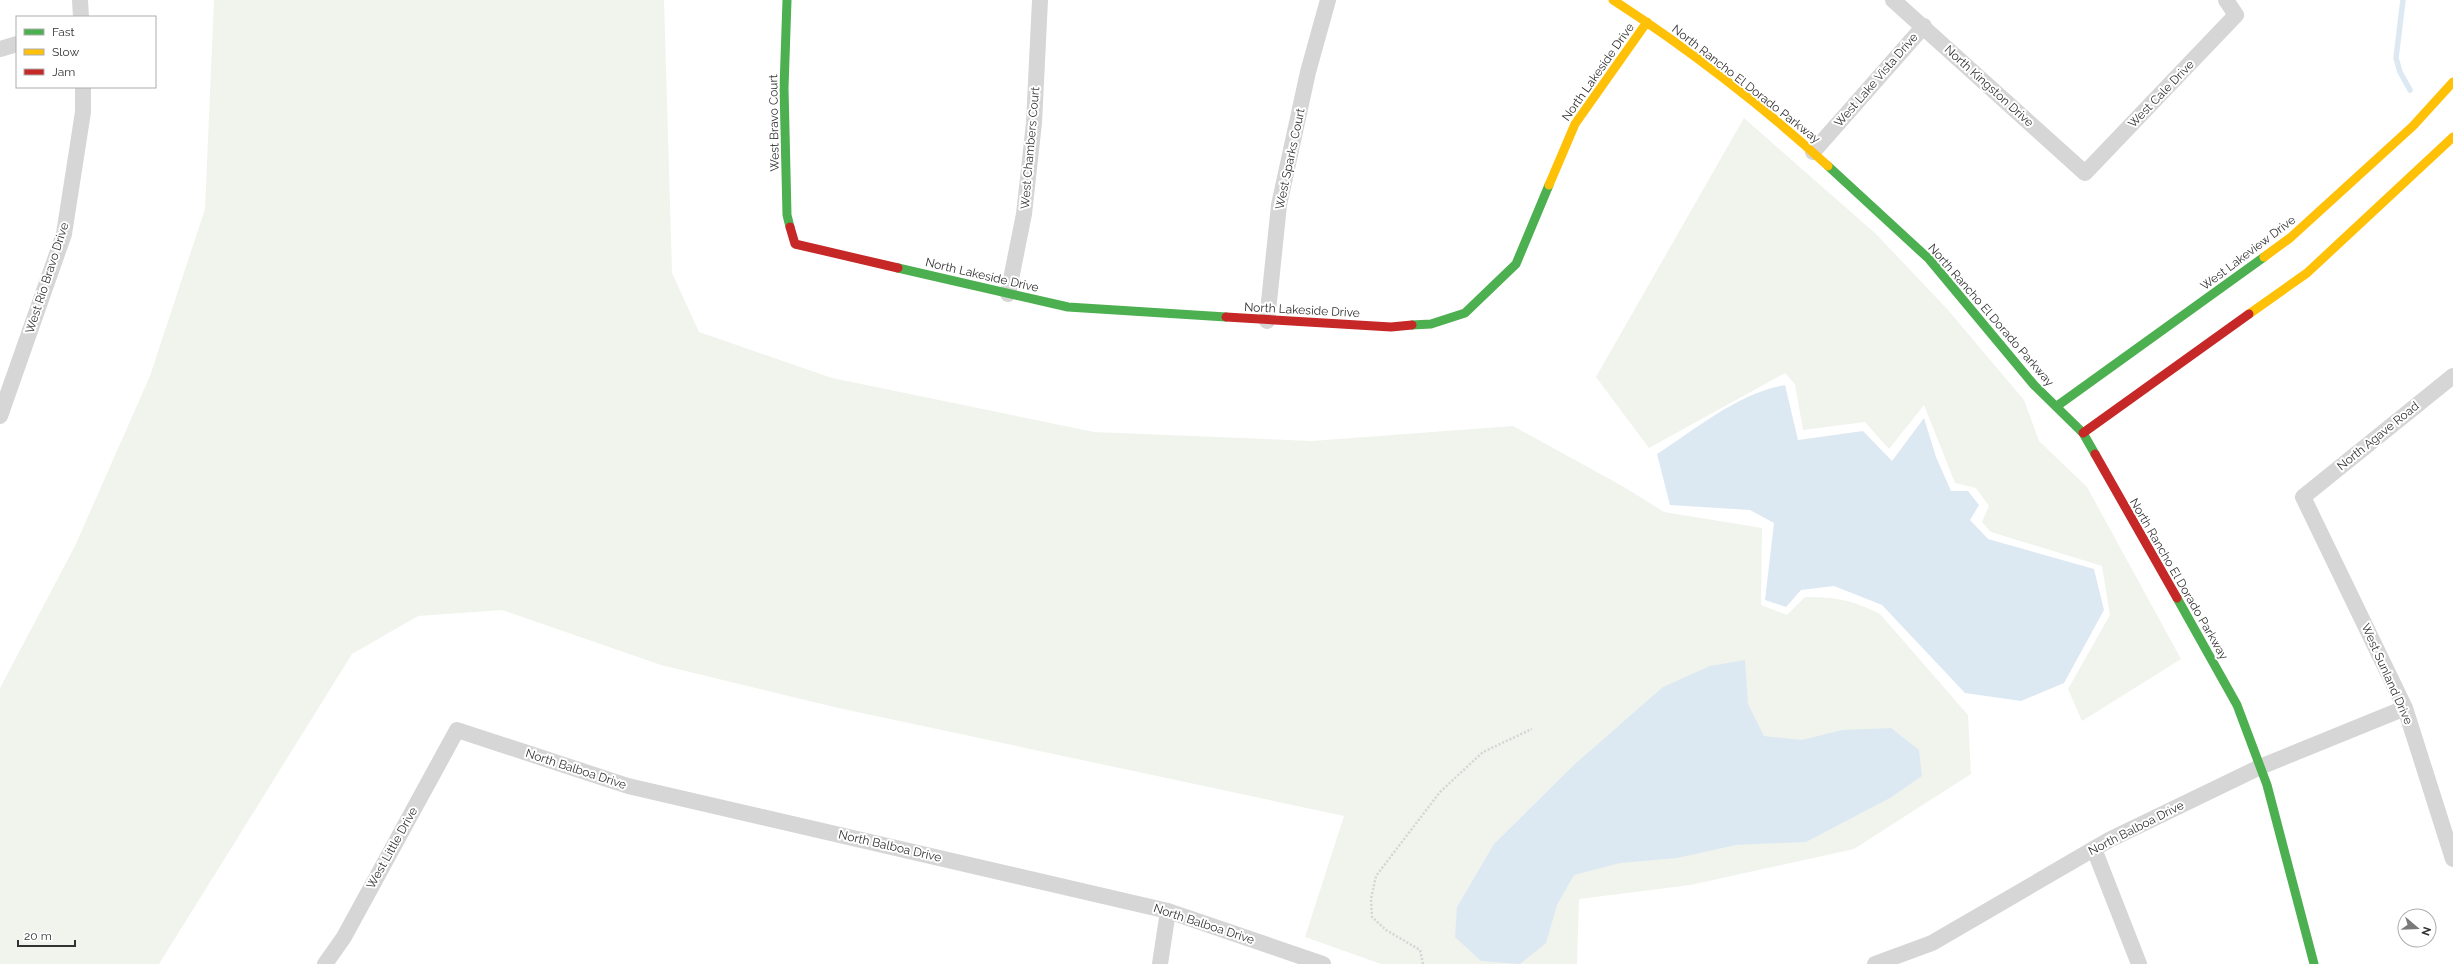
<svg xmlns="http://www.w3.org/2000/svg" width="2453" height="964" viewBox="0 0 2453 964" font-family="Raleway,sans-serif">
	<rect width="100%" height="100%" fill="#fff"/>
	<path fill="#f0f4ed" d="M 214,0 L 664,0 L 672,273 L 699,332 L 832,378 L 1094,432 L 1312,441 L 1513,426 L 1624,487 L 1664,512 L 1762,528 L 1761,605 L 1787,615 L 1805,597 C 1835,597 1853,600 1880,614 L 1968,715 L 1971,774 L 1854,849 L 1690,885 L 1579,899 L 1577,964 L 1381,964 L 1305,937 L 1344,816 L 834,707 L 661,665 L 502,610 L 418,616 L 352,654 L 159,964 L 0,964 L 0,688 L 75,546 L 150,376 L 205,209 Z
		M 1744,118 L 1876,234 L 1948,310 L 2024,400 L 2039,441 L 2087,487 L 2181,659 L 2082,721 L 2068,689 L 2110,615 L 2102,566 L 1991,532 L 1982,522 L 1989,506 L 1976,488 L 1955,483 L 1924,405 L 1889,449 L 1865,422 L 1803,430 L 1795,384 L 1785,373 L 1649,448 L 1596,377 Z"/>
	<path fill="#dde9f2" d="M 1785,385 L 1798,440 L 1863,431 L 1892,461 L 1924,418 L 1936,457 L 1951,491 L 1968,491 L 1979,505 L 1970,520 L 1988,539 L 2094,569 L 2104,610 L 2064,683 L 2021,701 L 1965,693 L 1882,605 L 1834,586 L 1801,590 L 1786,607 L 1765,600 L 1774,523 L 1750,510 L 1670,505 L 1657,454 C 1696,429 1738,393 1785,385 Z
		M 1745,660 L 1748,704 L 1764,736 L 1802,740 L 1842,730 L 1891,728 L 1919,750 L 1922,776 L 1890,798 L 1806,842 L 1736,845 L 1677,858 L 1620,863 L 1574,875 L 1557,905 L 1546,943 L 1520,964 L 1481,961 L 1455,937 L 1457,907 L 1494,844 L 1576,763 L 1663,687 L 1710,666 Z"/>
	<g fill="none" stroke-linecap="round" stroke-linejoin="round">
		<path stroke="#dde9f2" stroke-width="5.5" d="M 2403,0 L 2396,58 L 2400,72 L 2410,90"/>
		<path stroke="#d5d5d5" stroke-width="2.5" stroke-dasharray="2 2" stroke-linecap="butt" d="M 1423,964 L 1420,950 L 1386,930 L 1372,917 L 1371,899 L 1376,876 L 1440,792 L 1483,752 L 1532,729"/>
		<path stroke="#d6d6d6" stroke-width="16" d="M 80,0 L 81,17
			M 1893,0 L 2085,173 L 2236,15 L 2226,0
			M 0,49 L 17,44
			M 1813,152 L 1924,26
			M 1008,294 L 1024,214 L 1034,123 L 1040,0
			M 1267,321 L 1279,205 L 1308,72 L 1328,0
			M 2453,376 L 2303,497 L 2405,708 L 2453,859
			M 0,416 L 64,234 L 83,112 L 83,87
			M 2094,849 L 2139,964
			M 325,964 L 344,937 L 457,730 L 628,786 L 1168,911 L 1323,964
			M 1160,964 L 1168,911
			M 1875,964 L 1932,943 L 2109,840 L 2260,767 L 2405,708"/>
		<path stroke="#4caf50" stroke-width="9" d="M 787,0 L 784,88 L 787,215 L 790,227
			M 1828,166 L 1929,259 L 2034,385 L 2083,433 L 2095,454
			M 898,268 L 1068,307 L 1226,317
			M 1412,325 L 1431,324 L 1465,313 L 1516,264 L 1549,185
			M 2057,406 L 2264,257
			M 2177,598 L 2237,705 L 2267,785 L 2314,964"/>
		<path stroke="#ffc107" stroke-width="9" d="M 1613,0 C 1686,47 1764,107 1828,166
			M 1549,185 L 1575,124 L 1647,22
			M 2264,257 L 2290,238 L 2413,126 L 2453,82
			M 2249,314 L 2307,273 L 2453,137"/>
		<path stroke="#c62828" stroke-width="9" d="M 790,227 L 795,244 L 898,268
			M 1226,317 L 1391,327 L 1412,325
			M 2083,433 L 2249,314
			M 2095,454 L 2177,598"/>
	</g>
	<g text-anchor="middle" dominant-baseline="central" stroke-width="4" stroke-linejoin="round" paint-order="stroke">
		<g font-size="12" fill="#323232" stroke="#fff">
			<text transform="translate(1598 72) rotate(-55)">North Lakeside Drive</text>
			<text transform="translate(1876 80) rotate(-49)">West Lake Vista Drive</text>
			<text transform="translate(1746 84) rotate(38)">North Rancho El Dorado Parkway</text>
			<text transform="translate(1989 86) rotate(42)">North Kingston Drive</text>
			<text transform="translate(2161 94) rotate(-46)">West Cale Drive</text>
			<text transform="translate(774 123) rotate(-91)">West Bravo Court</text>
			<text transform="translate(1030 148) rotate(-85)">West Chambers Court</text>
			<text transform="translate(1290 159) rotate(-78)">West Sparks Court</text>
			<text transform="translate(2248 253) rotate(-37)">West Lakeview Drive</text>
			<text transform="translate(982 275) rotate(13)">North Lakeside Drive</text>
			<text transform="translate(47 278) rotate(-72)">West Rio Bravo Drive</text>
			<text transform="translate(1302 310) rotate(3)">North Lakeside Drive</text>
			<text transform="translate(1991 315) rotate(49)">North Rancho El Dorado Parkway</text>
			<text transform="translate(2378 436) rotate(-39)">North Agave Road</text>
			<text transform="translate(2179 579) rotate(60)">North Rancho El Dorado Parkway</text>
			<text transform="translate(2387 674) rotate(66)">West Sunland Drive</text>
			<text transform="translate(576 769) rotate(18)">North Balboa Drive</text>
			<text transform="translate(2136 828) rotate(-27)">North Balboa Drive</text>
			<text transform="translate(890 846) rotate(13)">North Balboa Drive</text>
			<text transform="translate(392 848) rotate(-61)">West Little Drive</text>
			<text transform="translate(1204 924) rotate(18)">North Balboa Drive</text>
		</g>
	</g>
	<rect x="16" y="16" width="140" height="72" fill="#ffffff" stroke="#adadad"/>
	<rect x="24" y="29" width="20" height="6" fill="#4caf50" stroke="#adadad"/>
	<text x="52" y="36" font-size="12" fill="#323232">Fast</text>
	<rect x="24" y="49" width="20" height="6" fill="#ffc107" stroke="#adadad"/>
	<text x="52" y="56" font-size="12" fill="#323232">Slow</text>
	<rect x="24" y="69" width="20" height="6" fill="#c62828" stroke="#adadad"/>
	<text x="52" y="76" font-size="12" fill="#323232">Jam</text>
	<g transform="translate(2417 928) rotate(109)"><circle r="19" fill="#ffffff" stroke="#adadad"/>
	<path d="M0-3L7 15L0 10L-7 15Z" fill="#7a7a7a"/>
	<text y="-6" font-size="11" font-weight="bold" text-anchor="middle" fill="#323232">N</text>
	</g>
	<path d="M18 940v6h57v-6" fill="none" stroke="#323232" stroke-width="2"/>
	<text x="24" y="940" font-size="12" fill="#323232" stroke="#ffffff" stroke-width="3" paint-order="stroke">20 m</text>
</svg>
